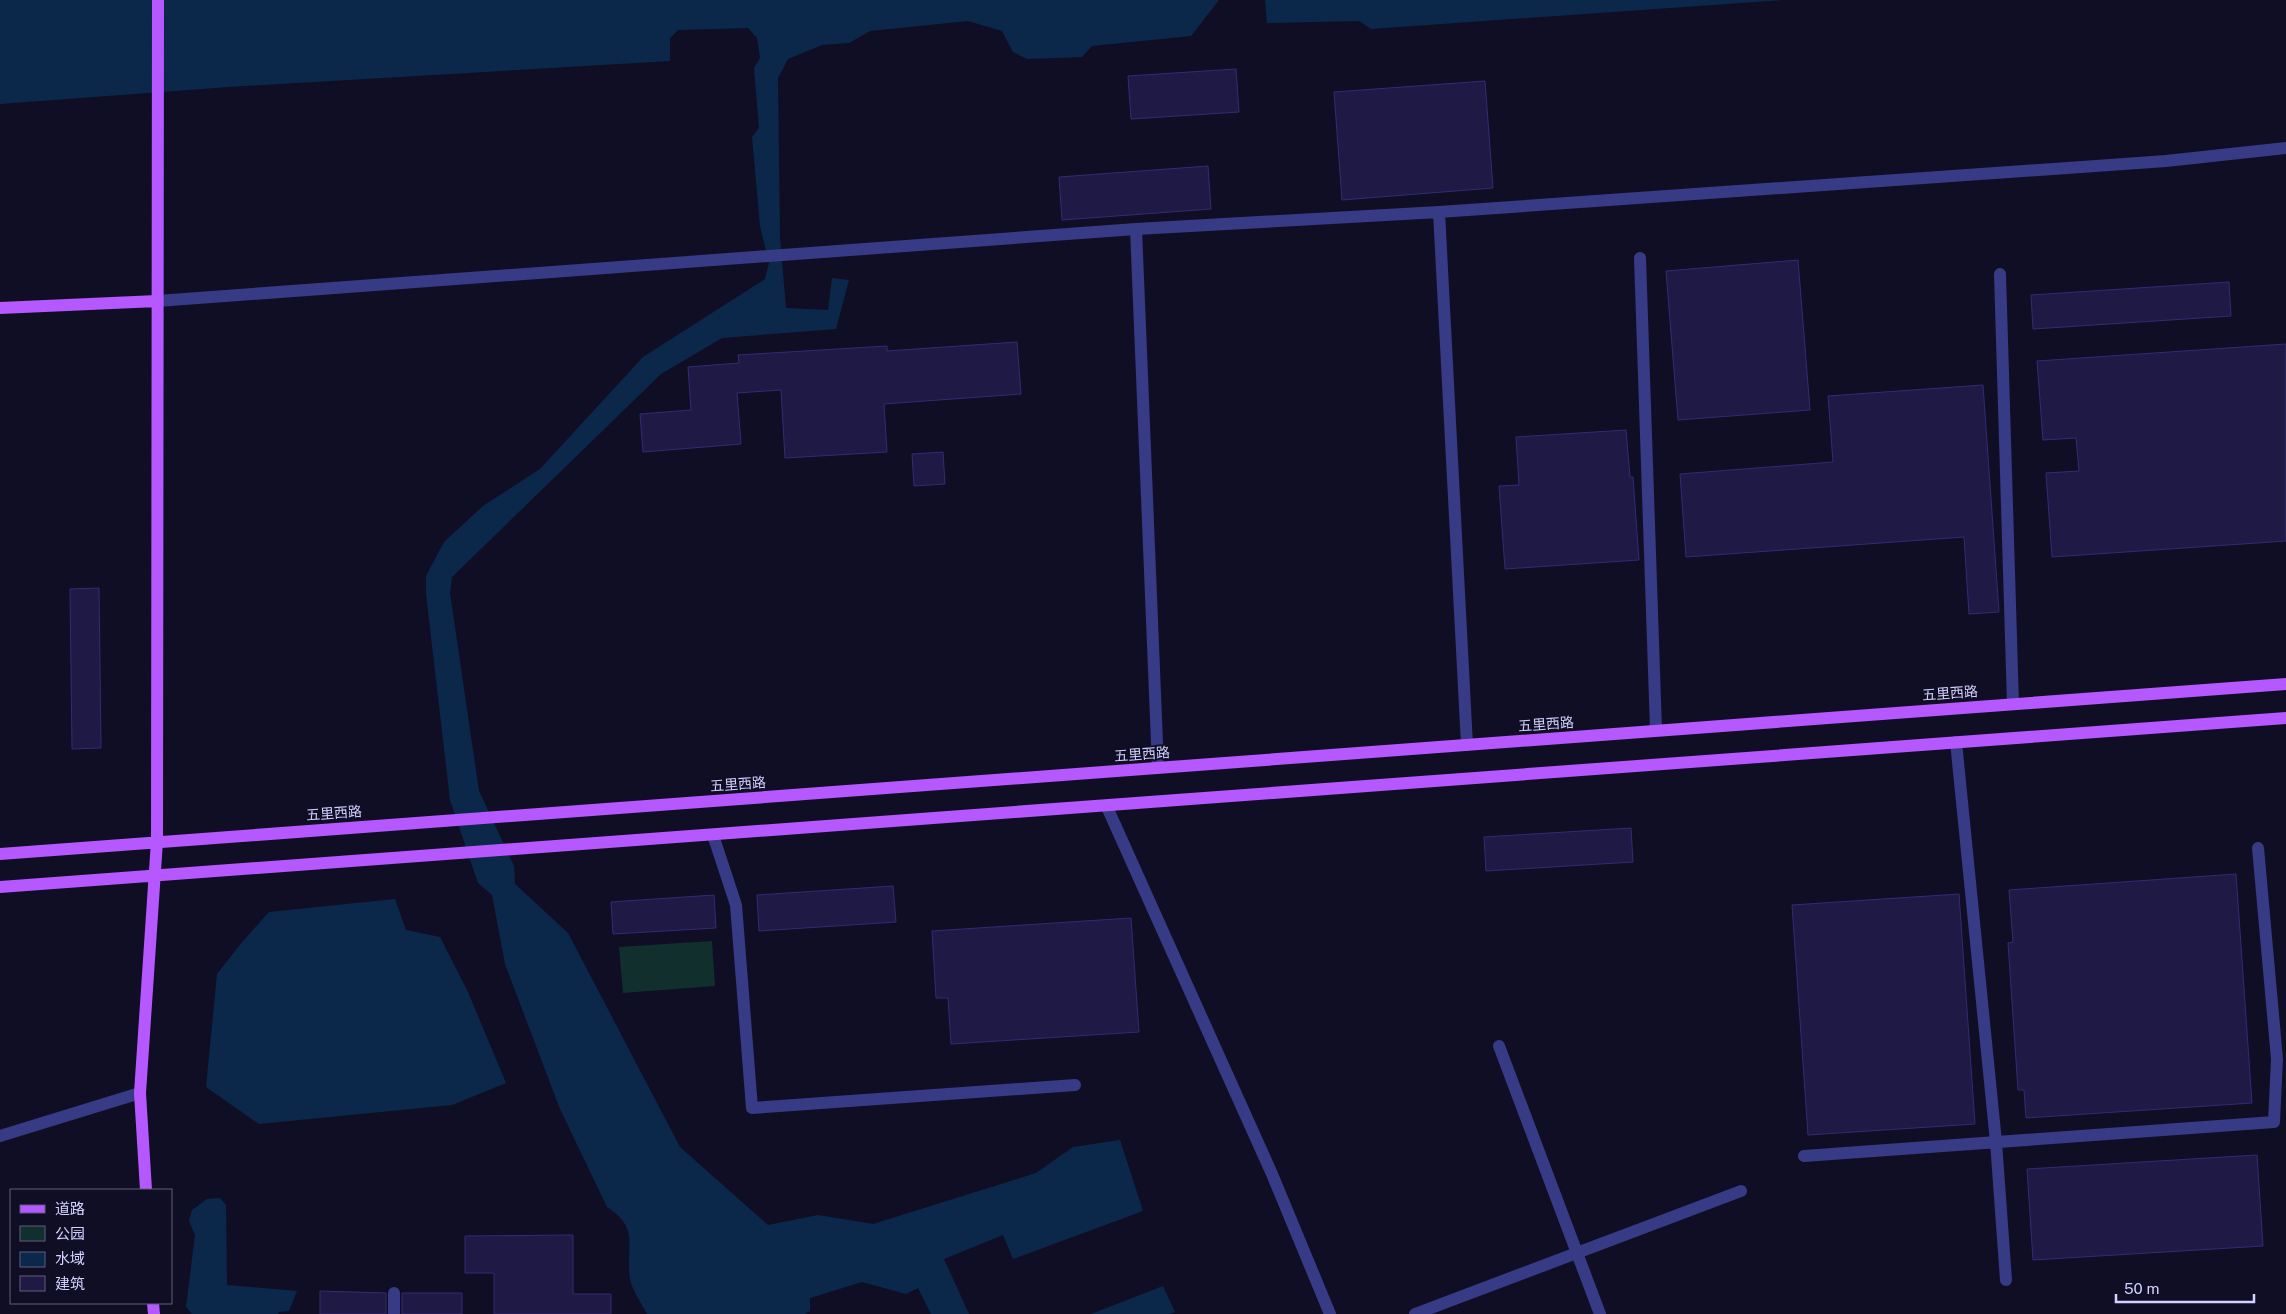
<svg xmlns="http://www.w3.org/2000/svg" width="2286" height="1314" viewBox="0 0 2286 1314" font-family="'Public Sans','Noto Sans SC',sans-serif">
	<rect width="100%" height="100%" fill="#100e25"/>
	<path fill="#112f2c" d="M 712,941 L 715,986 L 623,993 L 619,947 Z"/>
	<path fill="#0b284b" d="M 0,0 L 1219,0 L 1191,36 L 1092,46 L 1082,57 L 1027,59 L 1013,52 L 1002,31 L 968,21 L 870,31 L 849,43 L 822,45 L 788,59 L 778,78 L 780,238 L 786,308 L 828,310 L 832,278 L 849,280 L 836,329 L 722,338 L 661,374 L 452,577 L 450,593 L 479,791 L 514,866 L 515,884 L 568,933 L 680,1147 L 768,1225 L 818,1215 L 873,1224 L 1036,1173 L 1073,1147 L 1120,1140 L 1143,1211 L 1013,1259 L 1003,1235 L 944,1259 L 969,1314 L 931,1314 L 918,1288 L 906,1294 L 862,1282 L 810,1298 L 810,1311 L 805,1314 L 647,1314 C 642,1304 632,1290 630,1279 C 625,1246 641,1229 607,1207 L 560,1109 L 505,964 L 492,895 L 478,883 L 450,800 L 426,594 L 426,576 L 444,542 L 483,506 L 540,469 L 643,357 L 765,279 L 769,263 L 760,226 L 752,137 L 759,128 L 754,68 L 760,58 L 757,38 L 748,28 L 678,30 L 670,38 L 670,61 L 228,87 L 0,104 Z
		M 1265,0 L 1783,0 L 1371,29 L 1359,21 L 1267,23 Z
		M 395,899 L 406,930 L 440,937 L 468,992 L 506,1083 L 452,1105 L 259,1124 L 206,1087 L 217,974 L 243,941 L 269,912 Z
		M 220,1198 L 226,1205 L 227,1285 L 297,1291 L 289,1311 L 279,1312 L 278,1314 L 192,1314 L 186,1307 L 195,1235 L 189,1221 L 192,1210 L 207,1199 Z
		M 1163,1286 L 1175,1312 L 1169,1314 L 1091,1314 Z"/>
	<path fill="#1f1946" stroke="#342b73" d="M 1236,69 L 1239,112 L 1131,119 L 1128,76 Z
		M 1485,81 L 1493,188 L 1342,200 L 1334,92 Z
		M 1208,166 L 1211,209 L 1062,220 L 1059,177 Z
		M 1798,260 L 1810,410 L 1678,420 L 1666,271 Z
		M 2229,282 L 2231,316 L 2033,329 L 2031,295 Z
		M 1017,342 L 1021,394 L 884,404 L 887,452 L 785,458 L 781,390 L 737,393 L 741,444 L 643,452 L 640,414 L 691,410 L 688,367 L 739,363 L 738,355 L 887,346 L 887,351 Z
		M 2286,344 L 2286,541 L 2052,557 L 2046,473 L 2079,471 L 2076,438 L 2043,440 L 2037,361 Z
		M 1983,385 L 1999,612 L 1969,614 L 1964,537 L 1686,557 L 1680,474 L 1833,462 L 1828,396 Z
		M 1626,430 L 1630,477 L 1633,477 L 1639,560 L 1505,569 L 1499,486 L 1519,485 L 1516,437 Z
		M 943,452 L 945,484 L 914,486 L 912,454 Z
		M 99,588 L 101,748 L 72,749 L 70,589 Z
		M 1631,828 L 1633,862 L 1486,871 L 1484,837 Z
		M 2236,874 L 2252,1103 L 2026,1118 L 2024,1090 L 2018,1090 L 2008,943 L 2013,942 L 2009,890 Z
		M 893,886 L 896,922 L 759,931 L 757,895 Z
		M 1959,894 L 1975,1124 L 1808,1135 L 1792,905 Z
		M 714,895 L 716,928 L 613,934 L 611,902 Z
		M 1131,918 L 1139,1032 L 951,1044 L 948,998 L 936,998 L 932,931 Z
		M 2257,1155 L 2263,1246 L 2033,1260 L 2027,1169 Z
		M 573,1235 L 573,1294 L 611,1294 L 611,1314 L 494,1314 L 494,1273 L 465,1273 L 465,1236 Z
		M 320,1291 L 386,1293 L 386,1314 L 320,1314 Z
		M 402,1293 L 462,1293 L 462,1314 L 402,1314 Z"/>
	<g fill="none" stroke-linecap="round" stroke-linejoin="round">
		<path stroke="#373a85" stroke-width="12" d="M 1439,212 L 1467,745
			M 1136,229 L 1158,767
			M 1640,258 L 1656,730
			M 2000,274 L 2013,704
			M 157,301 L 1136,229 L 1439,212 L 2166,161 L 2286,148
			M 1956,742 L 1996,1142 L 2006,1280
			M 1107,807 L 1272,1174 L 1330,1314
			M 713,835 L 736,905 L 752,1108 L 1075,1085
			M 1499,1046 L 1600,1314
			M 0,1136 L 140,1093
			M 1804,1156 L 2274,1122 L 2277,1059 L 2258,848
			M 394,1293 L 394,1314
			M 1415,1314 L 1741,1191"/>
		<path stroke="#b558ff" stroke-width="12" d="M 0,308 L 157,301
			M 0,854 L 2286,684
			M 0,887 L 2286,718
			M 146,1190 L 140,1093 L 157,841 L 158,0
			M 153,1303 L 154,1314"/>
	</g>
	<g text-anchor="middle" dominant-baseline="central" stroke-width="4" stroke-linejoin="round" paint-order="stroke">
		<g font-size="14" fill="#d3d1ff" stroke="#100e25">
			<text transform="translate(1950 693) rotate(-4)">五里西路</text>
			<text transform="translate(1546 724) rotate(-4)">五里西路</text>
			<text transform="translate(1142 754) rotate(-4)">五里西路</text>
			<text transform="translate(738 784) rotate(-4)">五里西路</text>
			<text transform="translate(334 813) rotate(-4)">五里西路</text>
		</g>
	</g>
	<rect x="10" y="1189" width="162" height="115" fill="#100e25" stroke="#5e5c7c"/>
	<rect x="20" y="1205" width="25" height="8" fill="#b558ff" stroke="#5e5c7c"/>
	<text x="55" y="1214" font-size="15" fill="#d3d1ff">道路</text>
	<rect x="20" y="1226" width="25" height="15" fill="#112f2c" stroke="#5e5c7c"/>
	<text x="55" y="1239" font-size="15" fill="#d3d1ff">公园</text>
	<rect x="20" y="1252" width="25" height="15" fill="#0b284b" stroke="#5e5c7c"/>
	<text x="55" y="1264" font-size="15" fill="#d3d1ff">水域</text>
	<rect x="20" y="1276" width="25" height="15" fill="#1f1946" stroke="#5e5c7c"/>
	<text x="55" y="1289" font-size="15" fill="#d3d1ff">建筑</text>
	<path d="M2116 1294v8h138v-8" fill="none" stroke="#d3d1ff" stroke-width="2.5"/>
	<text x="2124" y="1294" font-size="15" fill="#d3d1ff" stroke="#100e25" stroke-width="4" paint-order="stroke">50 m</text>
</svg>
